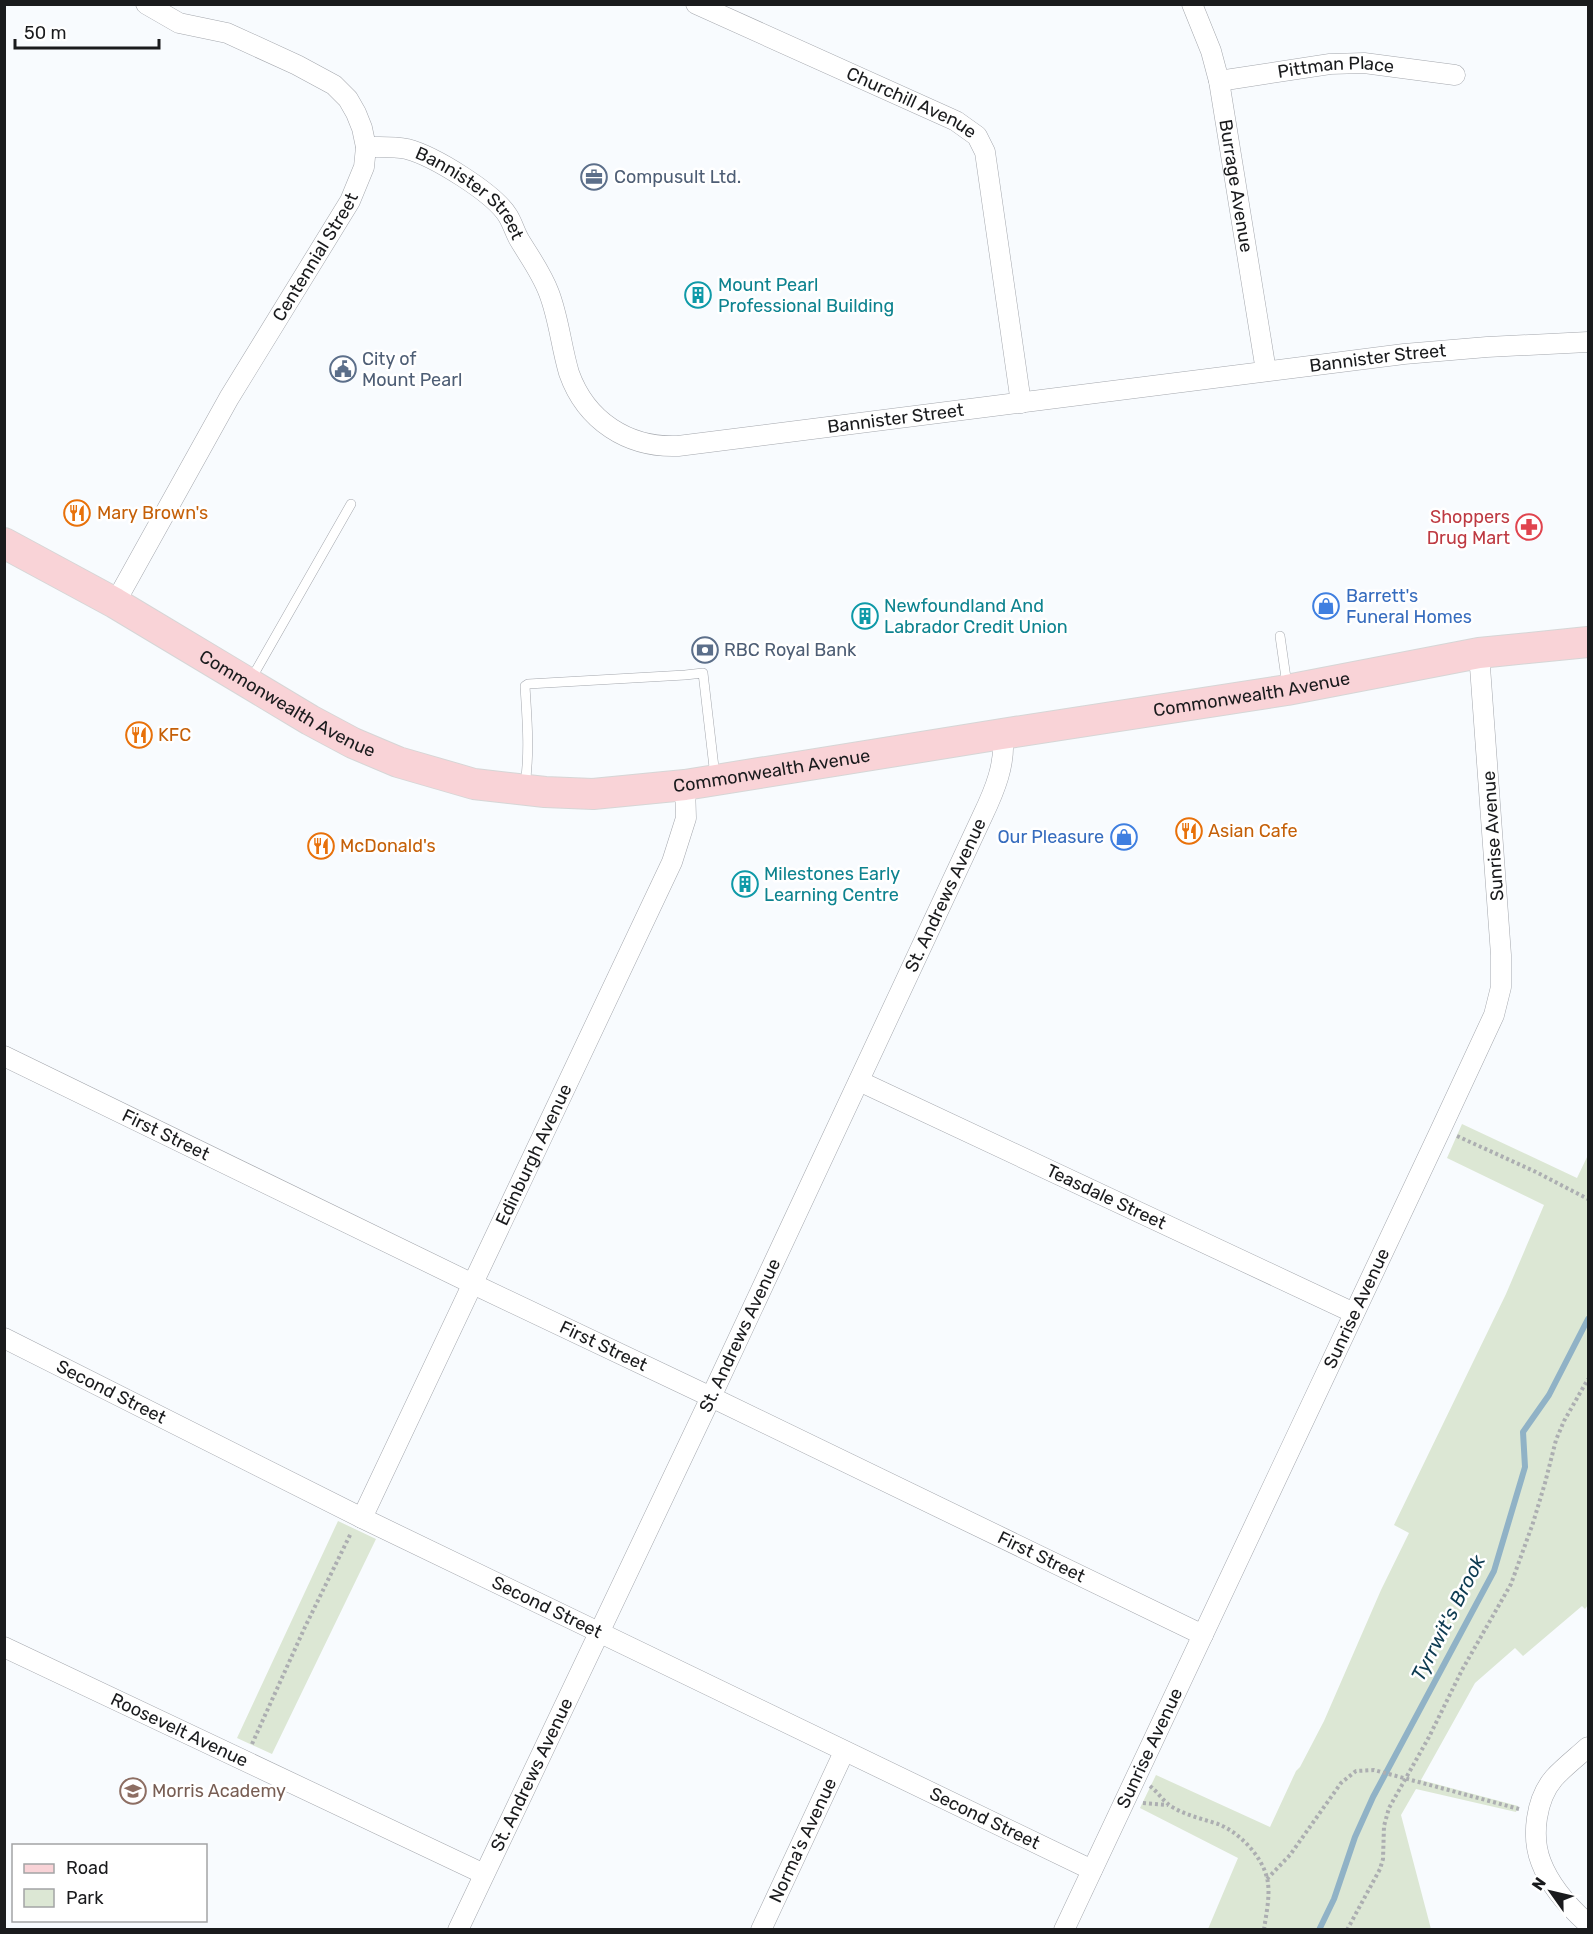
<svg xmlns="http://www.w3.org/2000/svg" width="1593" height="1934" viewBox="0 0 1593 1934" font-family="Rubik,sans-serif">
	<rect width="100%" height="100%" fill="#f8fbfe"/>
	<path fill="#dce7d4" d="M 1462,1124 L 1577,1178 L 1588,1155 L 1588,1605 L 1585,1609 L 1582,1606 L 1523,1656 L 1515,1648 L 1475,1683 L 1421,1780 L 1518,1806 L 1516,1812 L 1416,1789 L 1401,1815 L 1431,1929 L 1208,1929 L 1238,1858 L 1140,1808 L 1156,1775 L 1270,1827 L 1296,1771 L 1300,1767 L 1324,1721 L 1381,1590 L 1409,1533 L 1394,1525 L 1506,1294 L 1544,1205 L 1447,1158 Z
		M 338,1521 L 376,1539 L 272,1754 L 237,1738 Z"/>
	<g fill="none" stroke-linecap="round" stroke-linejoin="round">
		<path stroke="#90b2c6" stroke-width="6" d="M 1319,1930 L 1334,1899 L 1355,1837 L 1373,1797 L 1494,1571 L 1525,1467 L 1523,1432 L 1549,1395 L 1588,1319"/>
		<g stroke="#a4a7ad" stroke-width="10">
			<path id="lane" d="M 1280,636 L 1287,685
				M 250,681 L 351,504
				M 525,785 C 530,751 527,719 525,686 L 528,684 L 685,675 L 703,673 L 715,776"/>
		</g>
		<g stroke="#a4a7ad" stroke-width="21">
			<g id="street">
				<path id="s1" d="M 696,4 L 956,121 L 977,136 L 985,152 L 1021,403"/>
				<path id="s2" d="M 1192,4 L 1211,51 L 1219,81 L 1266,371"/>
				<path id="s3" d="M 1219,81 L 1330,64 L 1364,63 L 1455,75"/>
				<path id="s4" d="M 366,147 C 380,147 393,146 407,149 C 434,156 494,193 508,216 C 513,224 515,233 520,241 C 531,259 542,274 549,293 C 559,319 561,346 569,373 C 586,421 628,448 678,446 L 1404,354 L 1487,347 L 1588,342"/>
				<path id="s5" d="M 115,603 L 229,398 L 350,201 L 364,167 L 366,147 L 362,128 L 356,113 L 348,99 L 334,85 L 297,65 L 227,33 L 179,23 L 146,4"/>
				<path id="s6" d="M 4,1056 L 473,1284 L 711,1397 L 1203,1635"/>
				<path id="s7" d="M 859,1081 L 1354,1313"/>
				<path id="s8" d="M 4,1338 L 362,1518 L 1092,1870"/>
				<path id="s9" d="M 362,1518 L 672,862 L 686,818 L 685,785"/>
				<path id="s10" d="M 4,1647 L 484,1874"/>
				<path d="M 1588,1747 C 1577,1757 1564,1767 1554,1778 C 1536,1799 1531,1836 1541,1862 C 1550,1886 1569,1907 1588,1924"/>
				<path id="s11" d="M 458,1930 L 711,1397 L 982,817 C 994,792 1007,762 1002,734"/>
				<path id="s12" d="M 761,1930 L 844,1752"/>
				<path id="s13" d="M 1064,1930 L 1441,1129 L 1494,1015 L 1501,987 L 1501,955 L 1479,653"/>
			</g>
		</g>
		<g stroke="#d6d6d6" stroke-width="32">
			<g id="primary">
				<path id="s14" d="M 4,543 L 115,603 L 310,720 L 353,743 L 398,762 L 474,784 L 545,792 L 593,794 L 685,785 L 1002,734 L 1287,690 L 1479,653 L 1588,642"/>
			</g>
		</g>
		<path stroke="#acaeb1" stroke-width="4" stroke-dasharray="3 3" stroke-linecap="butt" d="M 1457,1136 L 1536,1172 L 1588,1199
			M 252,1744 L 305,1627 L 351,1533
			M 1150,1786 C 1159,1793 1164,1803 1174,1808 C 1188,1816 1203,1819 1218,1824 C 1239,1832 1262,1856 1267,1878 C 1271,1894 1266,1914 1264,1930
			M 1143,1803 L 1168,1805
			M 1267,1879 L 1290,1855 L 1341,1783 L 1356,1771 L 1374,1770 L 1519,1809
			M 1347,1930 L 1380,1869 L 1383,1859 L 1384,1826 L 1389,1808 L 1429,1737 L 1462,1670 L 1511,1584 L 1533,1523 L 1545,1483 L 1556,1440 L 1564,1421 L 1588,1379"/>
		<use href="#lane" stroke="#fff" stroke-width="9"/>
		<use href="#street" stroke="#fff" stroke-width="20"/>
		<use href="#primary" stroke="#f9d3d7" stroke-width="30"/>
	</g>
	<defs>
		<g id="office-ring" transform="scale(1.35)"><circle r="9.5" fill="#fff" stroke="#5c6f8a" stroke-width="1.5"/><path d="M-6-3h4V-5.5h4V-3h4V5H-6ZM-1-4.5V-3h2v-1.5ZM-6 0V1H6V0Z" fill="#5c6f8a"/></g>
		<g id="building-ring" transform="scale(1.35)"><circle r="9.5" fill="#fff" stroke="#0f9aa8" stroke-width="1.5"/><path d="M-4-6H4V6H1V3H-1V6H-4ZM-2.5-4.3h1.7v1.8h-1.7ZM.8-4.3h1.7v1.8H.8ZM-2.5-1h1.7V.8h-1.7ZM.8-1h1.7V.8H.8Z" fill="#0f9aa8"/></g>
		<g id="civic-ring" transform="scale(1.35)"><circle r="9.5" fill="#fff" stroke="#5c6f8a" stroke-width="1.5"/><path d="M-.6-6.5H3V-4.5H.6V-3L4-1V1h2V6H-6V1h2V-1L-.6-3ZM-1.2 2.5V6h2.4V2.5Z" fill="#5c6f8a"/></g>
		<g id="restaurant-ring" transform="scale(1.35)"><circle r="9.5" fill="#fff" stroke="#e8710a" stroke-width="1.5"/><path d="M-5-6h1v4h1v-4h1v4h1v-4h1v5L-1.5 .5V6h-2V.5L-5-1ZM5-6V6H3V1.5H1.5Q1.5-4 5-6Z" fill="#e8710a"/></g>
		<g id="pharmacy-ring" transform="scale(1.35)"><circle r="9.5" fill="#fff" stroke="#e0444e" stroke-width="1.5"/><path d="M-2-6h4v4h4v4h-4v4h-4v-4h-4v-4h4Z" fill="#e0444e"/></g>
		<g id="shop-ring" transform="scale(1.35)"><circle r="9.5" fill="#fff" stroke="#3f7fe0" stroke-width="1.5"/><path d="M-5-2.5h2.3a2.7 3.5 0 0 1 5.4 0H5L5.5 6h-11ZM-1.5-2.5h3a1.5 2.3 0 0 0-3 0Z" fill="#3f7fe0"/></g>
		<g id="bank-ring" transform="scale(1.35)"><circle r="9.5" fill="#fff" stroke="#5c6f8a" stroke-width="1.5"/><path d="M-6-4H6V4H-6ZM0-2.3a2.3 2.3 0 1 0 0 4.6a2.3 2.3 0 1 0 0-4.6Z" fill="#5c6f8a"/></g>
		<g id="school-ring" transform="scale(1.35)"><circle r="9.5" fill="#fff" stroke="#8d6e63" stroke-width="1.5"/><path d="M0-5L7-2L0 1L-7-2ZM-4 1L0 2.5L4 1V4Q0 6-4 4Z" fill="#8d6e63"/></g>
	</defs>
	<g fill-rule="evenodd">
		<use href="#office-ring" x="594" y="177"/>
		<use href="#building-ring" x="698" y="295"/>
		<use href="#civic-ring" x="343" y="369"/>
		<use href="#restaurant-ring" x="77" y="513"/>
		<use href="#pharmacy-ring" x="1529" y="527"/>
		<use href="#shop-ring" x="1326" y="606"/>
		<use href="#building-ring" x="865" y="616"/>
		<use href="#bank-ring" x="705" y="650"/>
		<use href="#restaurant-ring" x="139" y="735"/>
		<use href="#restaurant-ring" x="1189" y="831"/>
		<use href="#shop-ring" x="1124" y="837"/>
		<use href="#restaurant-ring" x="321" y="846"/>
		<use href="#building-ring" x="745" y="884"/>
		<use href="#school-ring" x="133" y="1791"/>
	</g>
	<g text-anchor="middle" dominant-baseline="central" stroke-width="5" stroke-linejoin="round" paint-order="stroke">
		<g font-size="18" fill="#1a1b1d" stroke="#fff">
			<text stroke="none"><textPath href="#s3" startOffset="118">Pittman Place</textPath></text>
			<text stroke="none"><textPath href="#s1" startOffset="237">Churchill Avenue</textPath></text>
			<text stroke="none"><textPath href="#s2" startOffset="188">Burrage Avenue</textPath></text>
			<text stroke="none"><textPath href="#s4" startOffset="120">Bannister Street</textPath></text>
			<text stroke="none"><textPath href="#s5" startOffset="400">Centennial Street</textPath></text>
			<text stroke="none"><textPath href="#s4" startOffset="1180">Bannister Street</textPath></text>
			<text stroke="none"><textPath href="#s4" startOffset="694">Bannister Street</textPath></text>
			<text stroke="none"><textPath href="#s14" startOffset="1316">Commonwealth Avenue</textPath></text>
			<text stroke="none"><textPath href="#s14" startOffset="326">Commonwealth Avenue</textPath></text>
			<text stroke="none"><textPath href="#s14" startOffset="830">Commonwealth Avenue</textPath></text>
			<text transform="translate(1493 836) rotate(-94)">Sunrise Avenue</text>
			<text stroke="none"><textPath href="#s11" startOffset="1144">St. Andrews Avenue</textPath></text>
			<text stroke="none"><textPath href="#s6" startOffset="180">First Street</textPath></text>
			<text stroke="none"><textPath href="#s9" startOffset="402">Edinburgh Avenue</textPath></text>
			<text stroke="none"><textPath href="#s7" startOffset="273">Teasdale Street</textPath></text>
			<text stroke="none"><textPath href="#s13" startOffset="687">Sunrise Avenue</textPath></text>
			<text stroke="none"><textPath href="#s11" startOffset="658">St. Andrews Avenue</textPath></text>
			<text stroke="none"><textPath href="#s6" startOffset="666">First Street</textPath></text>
			<text stroke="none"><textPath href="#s8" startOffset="120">Second Street</textPath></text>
			<text stroke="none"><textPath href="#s6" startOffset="1152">First Street</textPath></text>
			<text stroke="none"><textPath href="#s8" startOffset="606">Second Street</textPath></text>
			<text stroke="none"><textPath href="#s10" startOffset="194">Roosevelt Avenue</textPath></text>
			<text stroke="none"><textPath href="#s13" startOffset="201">Sunrise Avenue</textPath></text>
			<text stroke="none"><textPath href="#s11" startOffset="172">St. Andrews Avenue</textPath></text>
			<text stroke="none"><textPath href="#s8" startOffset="1092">Second Street</textPath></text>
			<text stroke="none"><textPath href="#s12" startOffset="99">Norma's Avenue</textPath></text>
		</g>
		<g font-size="18" fill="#4e5e75" stroke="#fff" text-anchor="start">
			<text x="614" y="177">Compusult Ltd.</text>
			<text x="362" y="359">City of<tspan x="362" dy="21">Mount Pearl</tspan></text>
			<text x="724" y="650">RBC Royal Bank</text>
		</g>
		<g font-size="18" fill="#0d838f" stroke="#fff" text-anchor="start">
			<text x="718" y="285">Mount Pearl<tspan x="718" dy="21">Professional Building</tspan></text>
			<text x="884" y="606">Newfoundland And<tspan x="884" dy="21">Labrador Credit Union</tspan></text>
			<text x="764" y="874">Milestones Early<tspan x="764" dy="21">Learning Centre</tspan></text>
		</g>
		<g font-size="18" fill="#c56008" stroke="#fff" text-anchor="start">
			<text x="97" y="513">Mary Brown's</text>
			<text x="158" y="735">KFC</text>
			<text x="1208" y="831">Asian Cafe</text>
			<text x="340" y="846">McDonald's</text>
		</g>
		<g font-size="18" fill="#be3a42" stroke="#fff" text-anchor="end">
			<text x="1510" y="517">Shoppers<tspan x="1510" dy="21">Drug Mart</tspan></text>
		</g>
		<g font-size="18" fill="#366cbe" stroke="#fff" text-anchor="start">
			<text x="1346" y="596">Barrett's<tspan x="1346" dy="21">Funeral Homes</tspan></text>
			<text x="1104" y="837" text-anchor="end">Our Pleasure</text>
		</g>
		<g font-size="18" fill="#785e54" stroke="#fff" text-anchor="start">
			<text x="152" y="1791">Morris Academy</text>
		</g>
		<g font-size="20" font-style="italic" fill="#0e3c52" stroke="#fff">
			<text transform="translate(1448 1618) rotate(-63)">Tyrrwit's Brook</text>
		</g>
	</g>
	<rect width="1593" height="1934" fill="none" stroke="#1a1b1d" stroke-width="12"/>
	<rect x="12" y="1844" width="195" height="78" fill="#ffffff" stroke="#a3a4a5" stroke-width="1.5"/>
	<rect x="24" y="1864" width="30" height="9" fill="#f9d3d7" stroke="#a3a4a5" stroke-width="1.5"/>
	<text x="66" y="1874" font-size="18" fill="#1a1b1d">Road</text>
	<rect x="24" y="1889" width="30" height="18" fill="#dce7d4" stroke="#a3a4a5" stroke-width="1.5"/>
	<text x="66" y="1904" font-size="18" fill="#1a1b1d">Park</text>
	<g transform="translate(1551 1892) rotate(304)" stroke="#ffffff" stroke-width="4.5" paint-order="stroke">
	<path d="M0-4.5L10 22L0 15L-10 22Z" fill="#1a1b1d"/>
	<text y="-9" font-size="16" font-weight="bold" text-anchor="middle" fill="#1a1b1d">N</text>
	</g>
	<path d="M15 39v9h144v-9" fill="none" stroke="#1a1b1d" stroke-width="3"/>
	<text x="24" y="39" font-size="18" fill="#1a1b1d" stroke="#ffffff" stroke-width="4.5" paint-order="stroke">50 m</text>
</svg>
